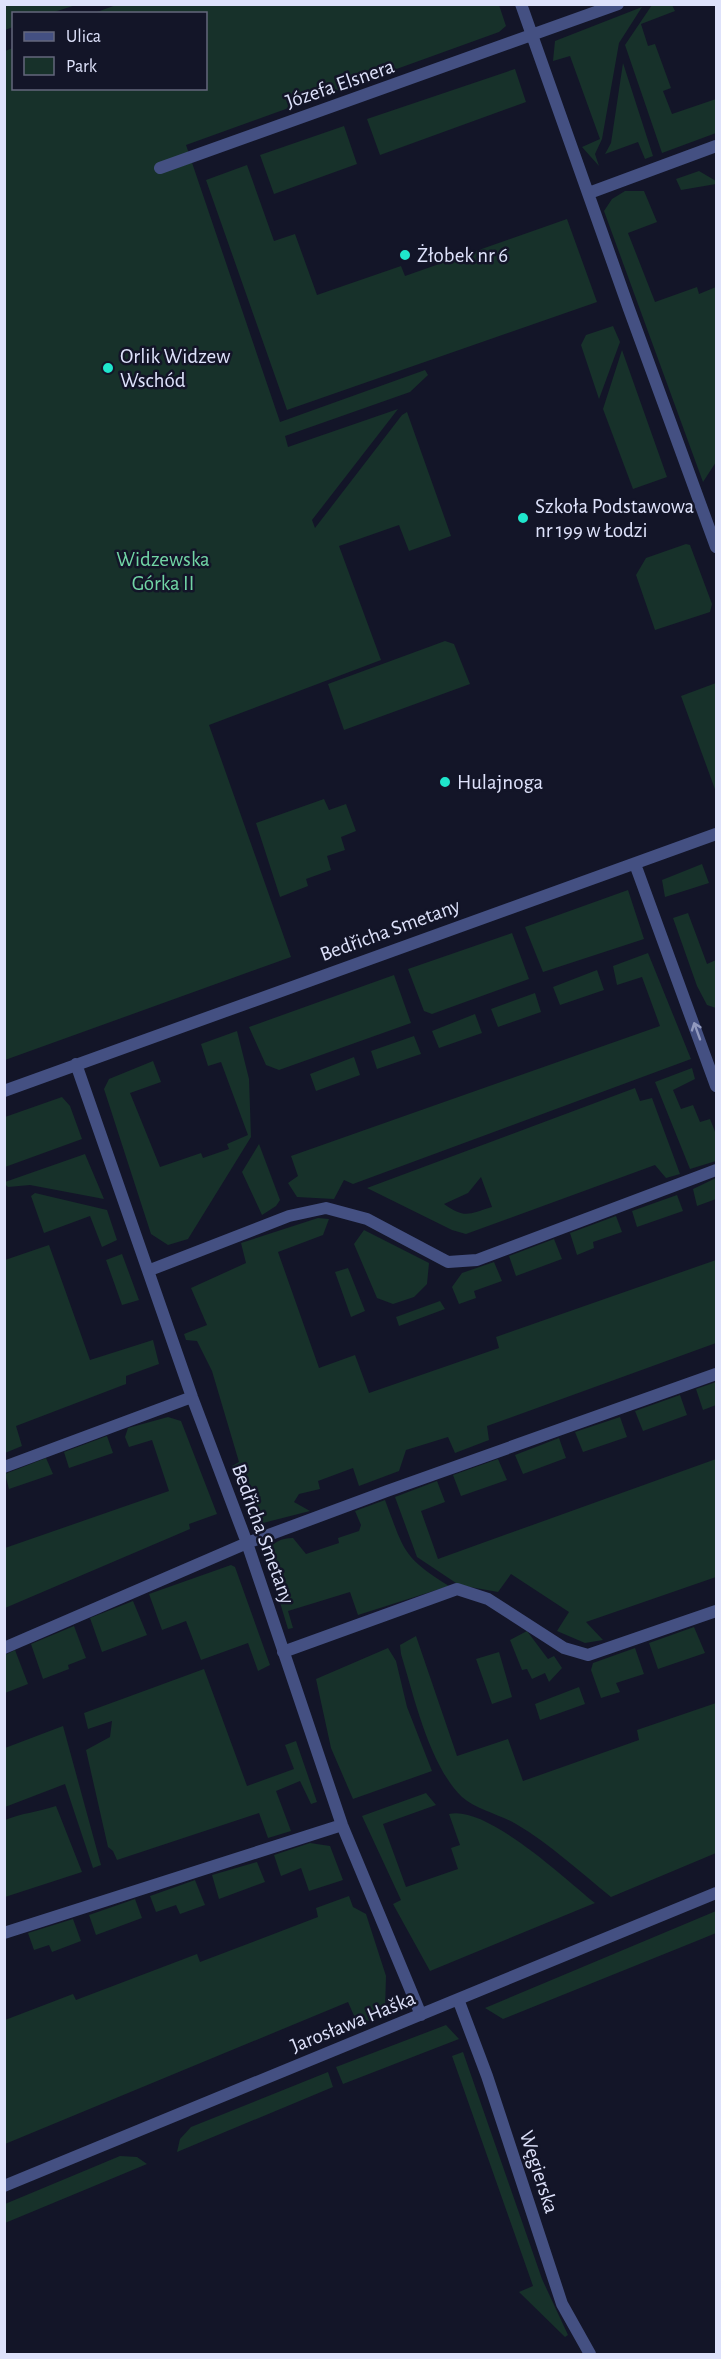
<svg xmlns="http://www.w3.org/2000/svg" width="721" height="2359" viewBox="0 0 721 2359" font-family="'Alegreya Sans',sans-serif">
	<rect width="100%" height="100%" fill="#131528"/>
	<path fill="#17312a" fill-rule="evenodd" d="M 5,4 L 76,4 L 76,5 L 51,13 L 14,14 L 13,27 L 5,30 Z
		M 119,4 L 499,5 L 506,26 L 499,32 L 186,145 L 280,422 L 425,370 L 428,375 L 410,392 L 285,436 L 288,447 L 398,409 L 312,520 L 315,528 L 402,415 L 407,412 L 451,536 L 409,551 L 399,525 L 339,546 L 381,660 L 209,725 L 291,957 L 5,1060 L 5,51 L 13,48 L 14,88 L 206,88 L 206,14 L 94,13 Z
		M 652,5 L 672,5 L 675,11 L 641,24 L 648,46 L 655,44 L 671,88 L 663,91 L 672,114 L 716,99 L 716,133 L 662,153 L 625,45 Z
		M 642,7 L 619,43 L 602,139 L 595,154 L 599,166 L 582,147 L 600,139 L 570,56 L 553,61 L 555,41 Z
		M 623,63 L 653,156 L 645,159 L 638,142 L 605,154 L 611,143 Z
		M 515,69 L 526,102 L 380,155 L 367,119 Z
		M 344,126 L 357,164 L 274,194 L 260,155 Z
		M 247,165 L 274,241 L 295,234 L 317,295 L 401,266 L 405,276 L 567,219 L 597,302 L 287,410 L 206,180 Z
		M 699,171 L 716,181 L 716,184 L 681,190 L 676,179 Z
		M 625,191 L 644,191 L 657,222 L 628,233 L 655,302 L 697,287 L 699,294 L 716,287 L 716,462 L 703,482 L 604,211 L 612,199 Z
		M 613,326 L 620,342 L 599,399 L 581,345 L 586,335 Z
		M 622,350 L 667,477 L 633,489 L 603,409 Z
		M 686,544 L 690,545 L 712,604 L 710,612 L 655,630 L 636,575 L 646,558 Z
		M 445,641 L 454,644 L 470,684 L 344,730 L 328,684 Z
		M 716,683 L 716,792 L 681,696 Z
		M 324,799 L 329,810 L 346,804 L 356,831 L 341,837 L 345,850 L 327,856 L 331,870 L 306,879 L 308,886 L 280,897 L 256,823 Z
		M 702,864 L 709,883 L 665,897 L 662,880 Z
		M 628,890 L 644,939 L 543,972 L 525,927 Z
		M 688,913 L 707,964 L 716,960 L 716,1008 L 707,1005 L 697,986 L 673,918 Z
		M 512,933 L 529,979 L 432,1014 L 424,1011 L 408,969 Z
		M 648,953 L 691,1059 L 353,1184 L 344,1180 L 334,1199 L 297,1197 L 288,1183 L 298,1176 L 291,1156 L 660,1026 L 642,977 L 617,985 L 613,966 Z
		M 597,970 L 604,990 L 560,1005 L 553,987 Z
		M 394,975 L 411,1023 L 279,1070 L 266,1065 L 249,1027 Z
		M 535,993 L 541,1012 L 498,1027 L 491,1009 Z
		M 475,1014 L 482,1033 L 439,1048 L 432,1031 Z
		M 237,1031 L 249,1079 L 251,1137 L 188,1239 L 168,1245 L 151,1234 L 104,1089 L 109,1079 L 153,1061 L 161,1082 L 130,1093 L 160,1167 L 201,1153 L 203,1158 L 229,1149 L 227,1144 L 248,1135 L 221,1062 L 208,1066 L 201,1044 Z
		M 414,1036 L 421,1054 L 377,1069 L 371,1051 Z
		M 354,1057 L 360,1075 L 316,1091 L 310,1074 Z
		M 692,1068 L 695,1079 L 673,1090 L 681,1109 L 693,1105 L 700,1122 L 710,1119 L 716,1134 L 716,1161 L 690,1169 L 655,1082 Z
		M 635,1088 L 640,1101 L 652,1098 L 680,1174 L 666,1178 L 655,1165 L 466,1234 L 452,1230 L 367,1188 ZM 481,1177 L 492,1207 C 469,1214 465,1219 444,1204 L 468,1193 Z
		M 62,1097 L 70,1106 L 82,1139 L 5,1167 L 5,1117 Z
		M 259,1144 L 280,1200 L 276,1206 L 262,1215 L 242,1172 Z
		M 85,1154 L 104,1199 L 30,1185 L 8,1187 L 5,1184 L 5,1182 Z
		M 716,1178 L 716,1199 L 697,1206 L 693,1189 Z
		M 35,1193 L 107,1210 L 117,1240 L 102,1247 L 90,1216 L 44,1233 L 31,1196 Z
		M 677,1195 L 683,1211 L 637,1227 L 632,1211 Z
		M 616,1216 L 622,1232 L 593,1242 L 594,1248 L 577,1255 L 570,1233 Z
		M 318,1218 L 329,1219 L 323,1235 L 278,1252 L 319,1368 L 355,1355 L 369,1393 L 499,1348 L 496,1337 L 716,1260 L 716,1343 L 487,1426 L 489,1440 L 455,1453 L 448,1437 L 406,1450 L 399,1471 L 359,1486 L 353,1468 L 318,1481 L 320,1489 L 299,1494 L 294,1502 L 310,1511 L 259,1524 L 249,1514 L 254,1512 L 244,1484 L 236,1481 L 232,1466 L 239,1462 L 212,1371 L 197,1341 L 186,1340 L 184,1334 L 207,1325 L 191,1288 L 246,1263 L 241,1243 Z
		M 364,1230 L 429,1263 L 427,1284 L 414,1297 L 393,1304 L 377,1298 L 354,1244 Z
		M 554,1239 L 562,1259 L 516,1276 L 509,1256 Z
		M 49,1245 L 90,1360 L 153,1340 L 159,1364 L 126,1376 L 126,1384 L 16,1426 L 22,1446 L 5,1453 L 5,1260 Z
		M 122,1254 L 139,1300 L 122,1305 L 106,1260 Z
		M 494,1262 L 502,1281 L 474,1291 L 476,1298 L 459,1304 L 452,1287 L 462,1273 Z
		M 348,1268 L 365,1311 L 351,1317 L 335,1272 Z
		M 440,1301 L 445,1309 L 399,1326 L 396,1317 Z
		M 716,1382 L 716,1405 L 703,1410 L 696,1389 Z
		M 680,1395 L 687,1415 L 643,1431 L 635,1411 Z
		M 168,1417 L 181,1421 L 217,1514 L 189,1524 L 190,1529 L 5,1608 L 5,1548 L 169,1491 L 152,1440 L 129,1447 L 125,1437 L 128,1428 Z
		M 620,1417 L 627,1437 L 583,1452 L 575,1432 Z
		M 107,1436 L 113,1453 L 69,1468 L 64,1452 Z
		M 559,1438 L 566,1458 L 523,1474 L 515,1455 Z
		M 46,1458 L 53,1474 L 9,1489 L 5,1474 Z
		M 498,1459 L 507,1480 L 461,1496 L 453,1475 Z
		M 716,1459 L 716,1577 L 586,1622 L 603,1640 L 585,1643 L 557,1631 L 569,1612 L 511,1574 L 498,1592 L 459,1585 L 417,1557 L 395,1497 L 437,1481 L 445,1502 L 421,1511 L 438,1559 Z
		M 385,1500 C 404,1550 402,1557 449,1586 L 358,1615 L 350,1592 L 288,1611 L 293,1628 L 288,1629 L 265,1553 C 273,1543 280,1538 293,1538 L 306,1554 L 339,1543 L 338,1538 L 359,1531 L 361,1525 L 355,1511 Z
		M 231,1565 L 235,1567 L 270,1665 L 258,1671 L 248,1643 L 201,1660 L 186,1621 L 162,1630 L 149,1594 Z
		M 133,1601 L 147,1635 L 102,1652 L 90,1618 Z
		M 74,1626 L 86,1658 L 68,1665 L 69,1669 L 43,1679 L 31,1644 Z
		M 694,1627 L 705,1653 L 658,1669 L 649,1643 Z
		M 527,1631 L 548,1659 L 554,1656 L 562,1668 L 549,1682 L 545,1673 L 532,1679 L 527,1669 L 522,1670 L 510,1640 Z
		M 416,1636 L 457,1756 L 508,1739 L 523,1781 L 639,1740 L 637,1730 L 716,1703 L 716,1853 L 611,1897 C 580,1872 550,1844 516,1824 C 499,1814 477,1810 462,1797 C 429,1765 414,1696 401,1654 L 400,1645 Z
		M 388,1648 L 396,1661 L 407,1707 L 432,1771 L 353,1799 L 331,1748 L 316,1679 Z
		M 635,1648 L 644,1674 L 616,1683 L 620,1692 L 601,1698 L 591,1670 L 593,1663 Z
		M 15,1650 L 28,1684 L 5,1693 L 5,1655 Z
		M 499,1652 L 512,1697 L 492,1704 L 476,1659 Z
		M 204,1669 L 247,1786 L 294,1769 L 285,1745 L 296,1741 L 317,1802 L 311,1804 L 300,1781 L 276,1791 L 291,1831 L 268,1838 L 259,1813 L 117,1860 L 113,1851 L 108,1847 L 86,1750 L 110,1737 L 112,1721 L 88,1729 L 84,1713 Z
		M 579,1687 L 585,1704 L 540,1720 L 535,1704 Z
		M 63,1726 L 101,1865 L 93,1868 L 65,1784 L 5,1807 L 5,1748 Z
		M 426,1793 L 436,1805 L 383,1824 L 406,1887 L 458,1869 L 451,1848 L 460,1845 L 449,1814 C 487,1805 565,1879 595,1903 L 430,1971 L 393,1904 L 401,1900 L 362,1816 Z
		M 56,1806 L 82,1872 L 5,1897 L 5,1820 C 22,1813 38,1812 56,1806 Z
		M 310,1843 L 330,1846 L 343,1880 L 309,1891 L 301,1868 L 281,1876 L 274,1855 Z
		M 257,1862 L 265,1882 L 219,1899 L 212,1875 Z
		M 195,1880 L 205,1905 L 180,1914 L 176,1905 L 156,1912 L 150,1896 Z
		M 349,1896 L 353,1907 L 366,1914 L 386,1976 L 385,2010 L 359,2027 L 348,2002 L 5,2144 L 5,2020 L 73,1994 L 76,2000 L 197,1954 L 200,1962 L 318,1917 L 316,1908 Z
		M 135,1899 L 142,1918 L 96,1935 L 89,1915 Z
		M 716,1911 L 716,1933 L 699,1940 L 503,2019 L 485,2008 Z
		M 73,1919 L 81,1941 L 52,1952 L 49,1945 L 34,1950 L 28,1933 Z
		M 446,2025 L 459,2039 L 343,2084 L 336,2067 Z
		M 463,2052 L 542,2279 L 568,2335 L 565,2337 L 519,2292 L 533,2286 L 452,2056 Z
		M 328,2072 L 333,2087 L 177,2152 L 180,2139 L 191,2127 Z
		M 120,2156 L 137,2157 L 147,2164 L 5,2223 L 5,2204 Z"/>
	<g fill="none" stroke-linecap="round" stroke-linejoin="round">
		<path stroke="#445082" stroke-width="12" d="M 521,4 L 629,309 L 716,547
			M 160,168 L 618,4
			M 589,193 L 716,146
			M 635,864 L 716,1086
			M 76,1064 L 192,1397 L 247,1543 L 342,1825 L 421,2015
			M 4,1091 L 716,834
			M 150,1270 L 289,1216 L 326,1208 L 367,1219 L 448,1262 L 477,1260 L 716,1170
			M 4,1467 L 192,1397
			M 4,1648 L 247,1543 L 387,1491 L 716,1374
			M 283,1652 L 457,1589 L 488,1599 L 564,1648 L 588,1655 L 716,1611
			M 4,1933 L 342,1825
			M 458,1999 L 487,2076 L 562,2304 L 590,2354
			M 4,2186 L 716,1893"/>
	</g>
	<defs><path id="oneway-shaft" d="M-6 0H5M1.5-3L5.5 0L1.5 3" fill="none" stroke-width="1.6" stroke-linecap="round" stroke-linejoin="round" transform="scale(1.5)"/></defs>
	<use stroke="#9199be" href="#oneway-shaft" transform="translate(697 1031) rotate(-110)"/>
	<g fill="#1fe6cc" stroke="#131528" stroke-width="2">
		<circle cx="405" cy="255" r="6"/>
		<circle cx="108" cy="368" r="6"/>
		<circle cx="523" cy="518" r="6"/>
		<circle cx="445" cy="782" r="6"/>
	</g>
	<g text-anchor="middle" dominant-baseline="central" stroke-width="5" stroke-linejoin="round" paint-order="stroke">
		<g font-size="21" fill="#dee2fb" stroke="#131528">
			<text transform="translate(340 84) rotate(-19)">Józefa Elsnera</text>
			<text transform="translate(390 930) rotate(-20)">Bedřicha Smetany</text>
			<text transform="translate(263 1534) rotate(70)">Bedřicha Smetany</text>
			<text transform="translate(353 2022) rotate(-22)">Jarosława Haška</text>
			<text transform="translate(539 2172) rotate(72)">Węgierska</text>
		</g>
		<g font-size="21" fill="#dee2fb" stroke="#131528" text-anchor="start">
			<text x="417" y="255">Żłobek nr 6</text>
			<text x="120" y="356">Orlik Widzew<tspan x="120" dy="24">Wschód</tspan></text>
			<text x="535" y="506">Szkoła Podstawowa<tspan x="535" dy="24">nr 199 w Łodzi</tspan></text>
			<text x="457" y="782">Hulajnoga</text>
		</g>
		<g font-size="21" fill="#71d5a5" stroke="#131528">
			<text x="163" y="559">Widzewska<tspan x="163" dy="24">Górka II</tspan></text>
		</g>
	</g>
	<rect width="721" height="2359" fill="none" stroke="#dee2fb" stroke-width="12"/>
	<rect x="12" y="12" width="195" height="78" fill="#131528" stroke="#64677c" stroke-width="1.5"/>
	<rect x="24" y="32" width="30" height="9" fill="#445082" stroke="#64677c" stroke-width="1.5"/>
	<text x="66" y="42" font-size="18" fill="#dee2fb">Ulica</text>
	<rect x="24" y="57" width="30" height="18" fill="#17312a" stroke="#64677c" stroke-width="1.5"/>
	<text x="66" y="72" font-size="18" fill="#dee2fb">Park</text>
</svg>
